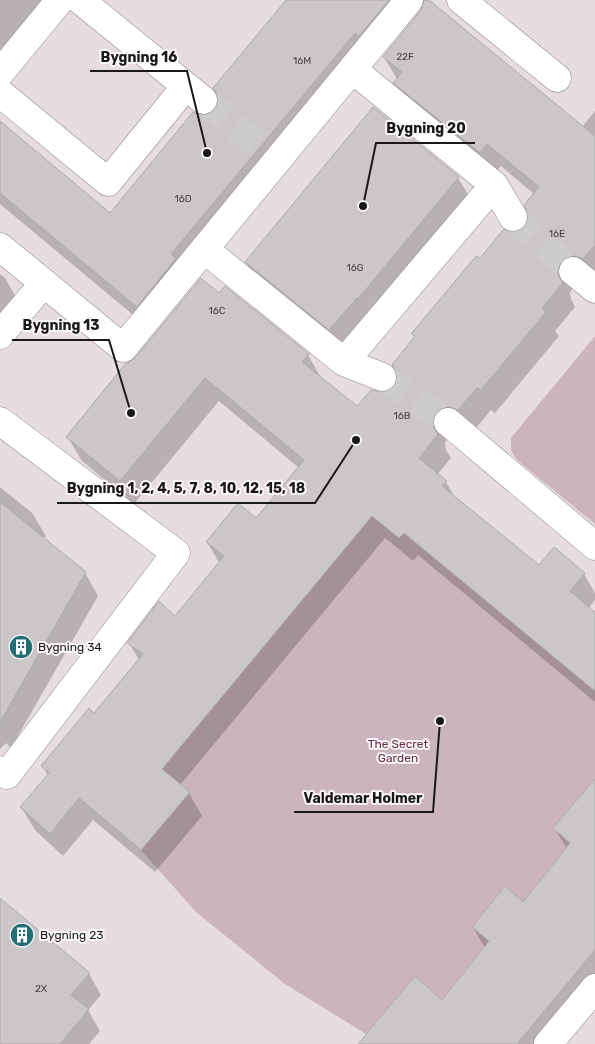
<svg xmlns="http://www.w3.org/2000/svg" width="595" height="1044" viewBox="0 0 595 1044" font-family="Rubik,sans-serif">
	<rect width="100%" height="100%" fill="#eeeaec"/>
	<path fill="#e7dce1" d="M 0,0 L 595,0 L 595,1044 L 0,1044 Z"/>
	<path fill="#ccb4bf" d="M 595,336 L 595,524 L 517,460 L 511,450 L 511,438 Z
		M 372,516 L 399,538 L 404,533 L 595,691 L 595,798 L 585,791 L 553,828 L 570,843 L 523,902 L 505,886 L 472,927 L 489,941 L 442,1000 L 415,976 L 366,1034 L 285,984 L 196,912 L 141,850 L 190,792 L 162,769 Z"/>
	<path fill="#0003" d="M 0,0 L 54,0 L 0,72 Z
		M 288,0 L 403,0 L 150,329 L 0,204 L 0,123 L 110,214 L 201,117 L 209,116 L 216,111 Z
		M 384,57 L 582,127 L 595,111 L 595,281 L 574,284 L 570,293 L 571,299 L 575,307 L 555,331 L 559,336 L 495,413 L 491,410 L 472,433 L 449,435 L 445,443 L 446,450 L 451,458 L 437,475 L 446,482 L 455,498 L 539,567 L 584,574 L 595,593 L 595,600 L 589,608 L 595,613 L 595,702 L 418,555 L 413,561 L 385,538 L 180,785 L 189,793 L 202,816 L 155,872 L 93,820 L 63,856 L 35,830 L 21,807 L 48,776 L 43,766 L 95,715 L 139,660 L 129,643 L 175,618 L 220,564 L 207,542 L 256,520 L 299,468 L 219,401 L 134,504 L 81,460 L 68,437 L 136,359 L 219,295 L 308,355 L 321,378 L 357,408 L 393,390 L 397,384 L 415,338 L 413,334 L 480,260 L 514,234 L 522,231 L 527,226 L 534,194 L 501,166 L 493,175 L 408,106 L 395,83 L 397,79 Z
		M 374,108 L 458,178 L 472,201 L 343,352 L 260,285 L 246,262 Z
		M 0,274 L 5,278 L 20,304 L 0,328 Z
		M 0,487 L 32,513 L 46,536 L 43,539 L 85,573 L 98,596 L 11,748 L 6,743 L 0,749 Z
		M 595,800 L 595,989 L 549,1044 L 373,1044 L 442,1002 L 485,948 L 473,927 L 523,903 L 567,849 L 555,829 Z
		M 0,899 L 89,974 L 101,995 L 88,1010 L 100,1031 L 89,1044 L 0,1044 Z"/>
	<path fill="#cbc7c9" stroke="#adaaab" d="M 286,0 L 389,0 L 359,36 L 355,33 L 171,254 L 176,258 L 137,307 L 0,193 L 0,121 L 110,213 L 193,112 L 201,115 L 208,115 L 215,110 L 218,102 L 218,95 L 213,88 Z
		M 424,0 L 429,0 L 595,136 L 595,245 L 583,259 L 575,256 L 567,257 L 561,261 L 558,269 L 559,277 L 563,283 L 542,308 L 546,312 L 481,390 L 477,388 L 458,410 L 450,407 L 442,408 L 436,412 L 433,419 L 433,427 L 438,434 L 419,458 L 447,481 L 442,486 L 539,565 L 554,547 L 585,573 L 570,591 L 595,612 L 595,691 L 404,533 L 399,538 L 372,516 L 162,769 L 190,792 L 141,850 L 79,798 L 50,834 L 20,807 L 49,773 L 41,766 L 89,708 L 94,713 L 143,654 L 127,643 L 159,601 L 175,616 L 224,556 L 206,542 L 238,503 L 256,518 L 304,460 L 205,378 L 120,481 L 66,437 L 126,363 L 135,358 L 201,278 L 219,293 L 225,286 L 309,354 L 302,362 L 357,406 L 371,390 L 384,392 L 392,389 L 396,383 L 397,375 L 394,368 L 392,365 L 415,336 L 411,334 L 476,256 L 480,258 L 504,229 L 514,233 L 521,230 L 527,224 L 529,216 L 524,205 L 539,187 L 487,144 L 480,153 L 393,83 L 402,72 L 383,57 L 421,10 Z
		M 373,107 L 459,177 L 358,299 L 357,298 L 329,330 L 245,262 Z
		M 0,502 L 86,572 L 0,722 Z
		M 595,779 L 595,950 L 517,1044 L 358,1044 L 415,976 L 442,1000 L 489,941 L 472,927 L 505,886 L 523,902 L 570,843 L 553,828 Z
		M 0,898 L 90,973 L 71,995 L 89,1009 L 60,1044 L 0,1044 Z"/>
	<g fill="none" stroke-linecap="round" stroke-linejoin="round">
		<path stroke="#cecbcc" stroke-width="28" stroke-dasharray="28 14" stroke-linecap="butt" d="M 203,100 L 261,147
			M 513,217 L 573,271
			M 382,377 L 448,422"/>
		<g stroke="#8c898a" stroke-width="29">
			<path id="minor" d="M 80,0 L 203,100
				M 461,0 L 557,78
				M 352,69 L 494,185
				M 0,73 L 60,0
				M 0,93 L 108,182 L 186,86
				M 0,247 L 123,348 L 409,0
				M 204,249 L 344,362 L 494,185 L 513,217
				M 573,271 L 595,289
				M 0,335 L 44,283
				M 344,362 L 382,377
				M 0,421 L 176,553 L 7,775 L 0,770
				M 448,422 L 595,546
				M 548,1044 L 595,988"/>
		</g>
		<use href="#minor" stroke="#fff" stroke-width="28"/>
	</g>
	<defs>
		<g id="building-disc" transform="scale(1.25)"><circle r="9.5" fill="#246e76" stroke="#fbf7f9"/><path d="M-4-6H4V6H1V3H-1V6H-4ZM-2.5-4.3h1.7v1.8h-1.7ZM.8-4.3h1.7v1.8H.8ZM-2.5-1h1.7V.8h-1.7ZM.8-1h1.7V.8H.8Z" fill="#fff"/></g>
	</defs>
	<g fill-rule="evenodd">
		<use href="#building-disc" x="21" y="647"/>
		<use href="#building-disc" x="22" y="935"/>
	</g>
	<g text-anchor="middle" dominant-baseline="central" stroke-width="4" stroke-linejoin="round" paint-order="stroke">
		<g font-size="10" fill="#464445">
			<text x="405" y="57">22F</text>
			<text x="302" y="61">16M</text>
			<text x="183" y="199">16D</text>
			<text x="557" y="234">16E</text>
			<text x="355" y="268">16G</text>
			<text x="217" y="311">16C</text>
			<text x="402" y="416">16B</text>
			<text x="41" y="989">2X</text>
		</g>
		<g font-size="12" fill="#1a1919" stroke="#fbf7f9" text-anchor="start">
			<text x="38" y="647">Bygning 34</text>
			<text x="40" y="935">Bygning 23</text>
		</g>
		<g font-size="12" fill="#63304b" stroke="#fbf7f9">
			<text x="398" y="744">The Secret<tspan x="398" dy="14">Garden</tspan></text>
		</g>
	</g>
	<path fill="none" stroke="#1a1919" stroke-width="2" d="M207 153L187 71H90M363 206L376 143H475M131 413L109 340H12M356 440L315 503H57M440 721L433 812H294"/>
	<g fill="#1a1919" stroke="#fbf7f9" stroke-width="2">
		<circle cx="207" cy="153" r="5"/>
		<circle cx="363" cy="206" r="5"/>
		<circle cx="131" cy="413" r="5"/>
		<circle cx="356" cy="440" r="5"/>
		<circle cx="440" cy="721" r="5"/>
	</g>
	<g font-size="14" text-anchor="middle" font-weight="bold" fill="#1a1919" stroke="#fbf7f9" stroke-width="4" stroke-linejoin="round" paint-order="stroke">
		<text x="139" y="62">Bygning 16</text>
		<text x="426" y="133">Bygning 20</text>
		<text x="61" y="330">Bygning 13</text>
		<text x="186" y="493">Bygning 1, 2, 4, 5, 7, 8, 10, 12, 15, 18</text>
		<text x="363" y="803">Valdemar Holmer</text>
	</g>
</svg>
